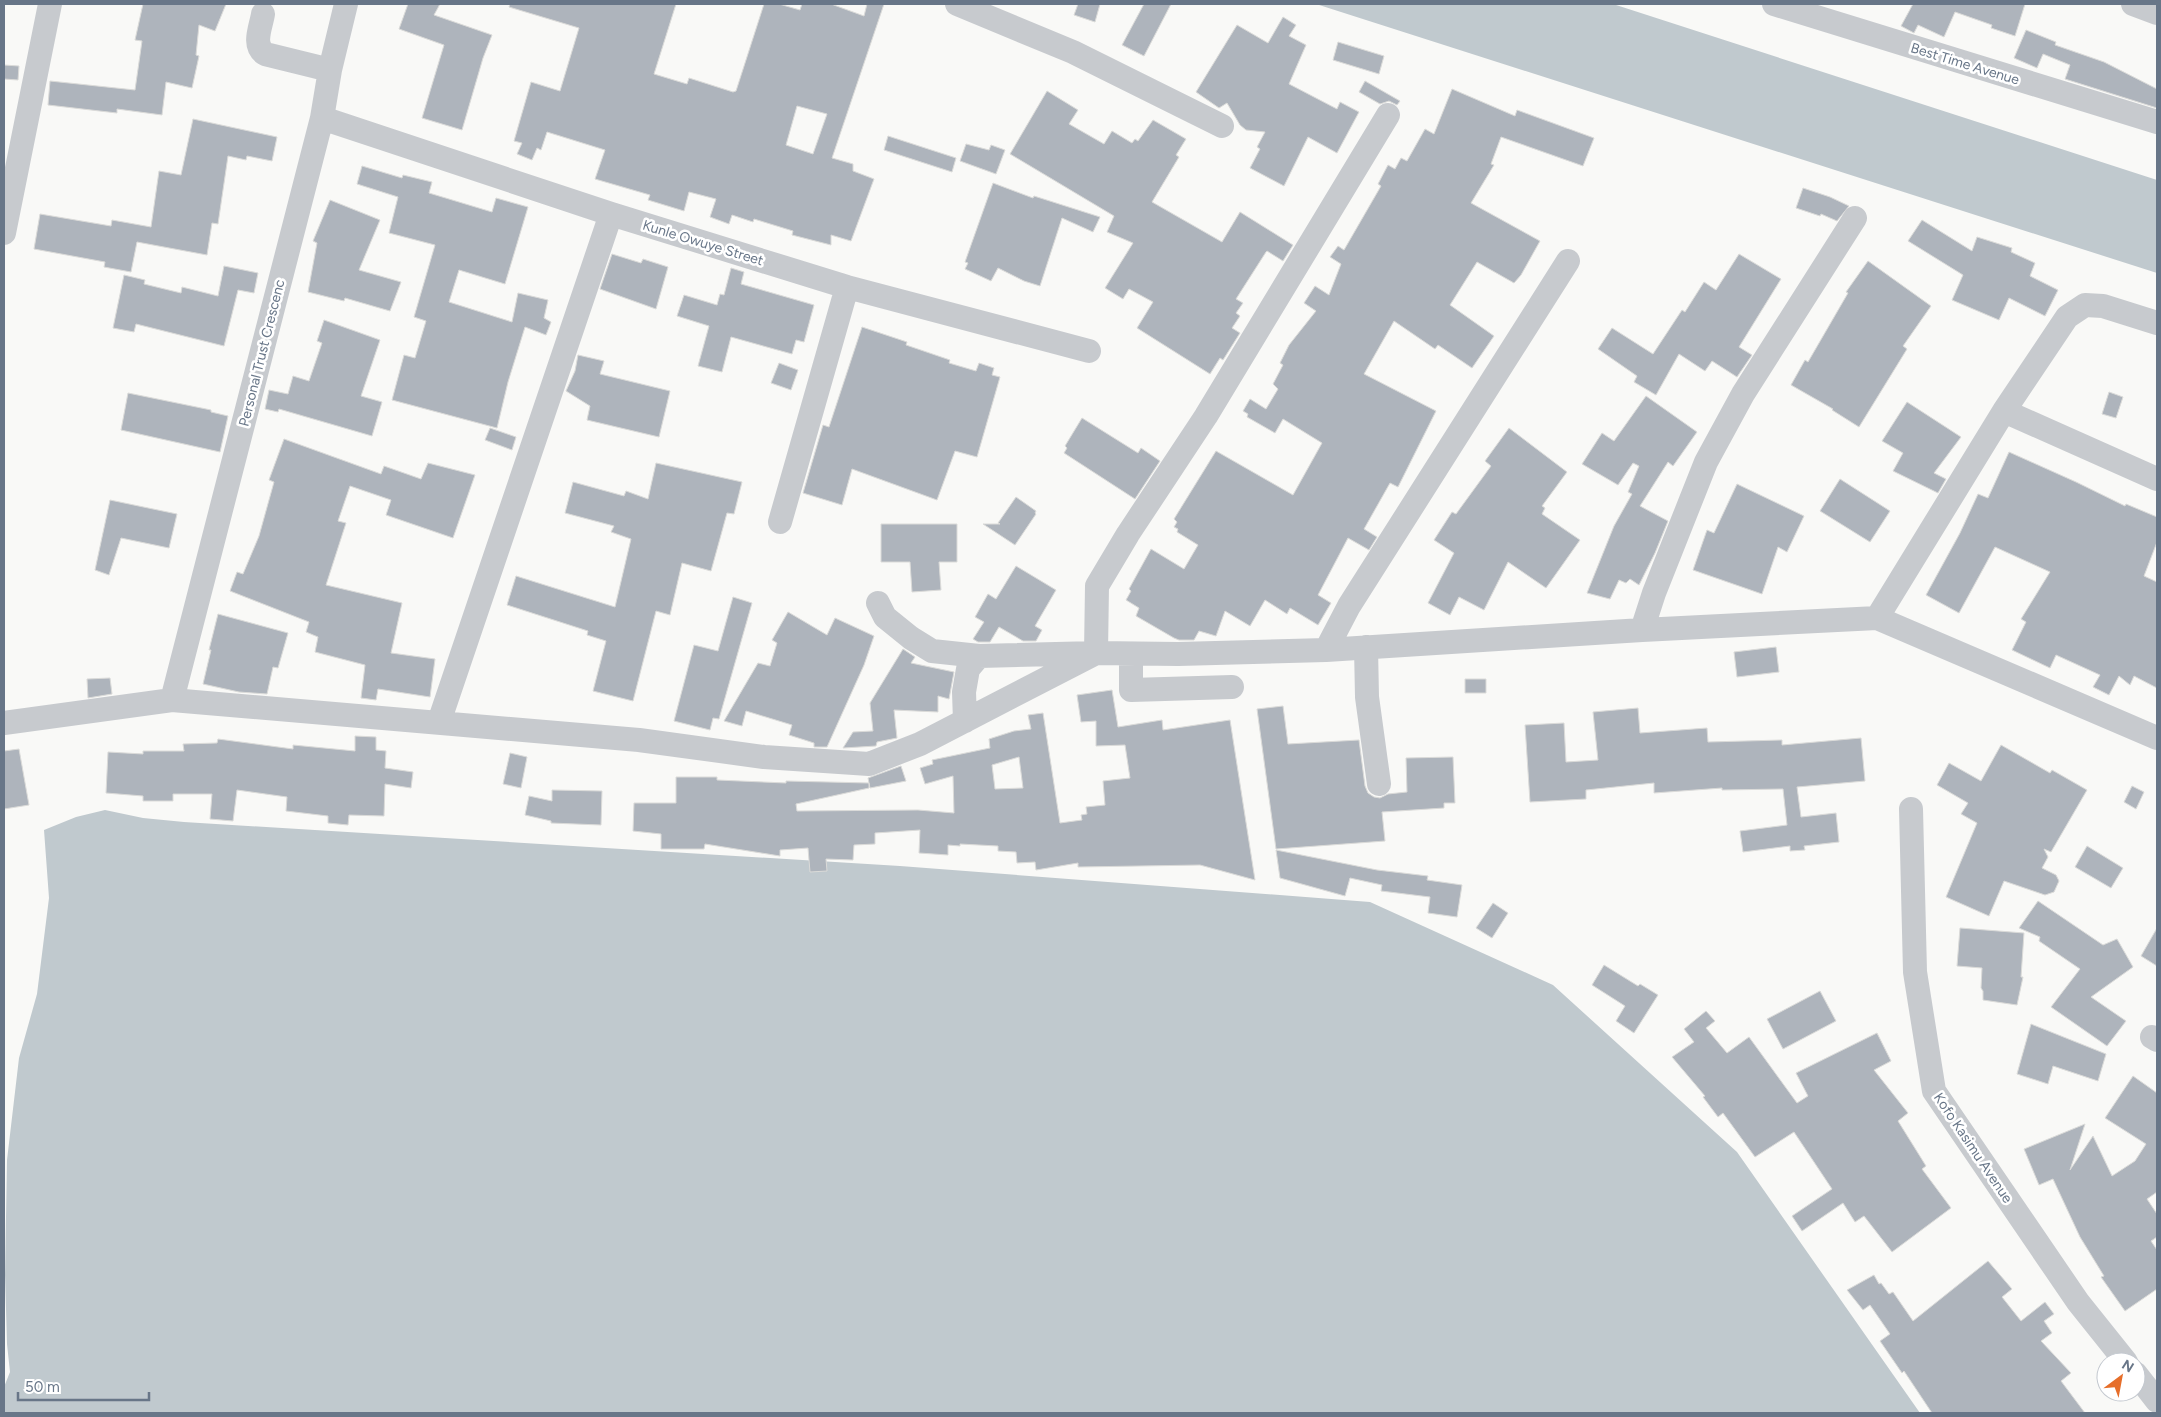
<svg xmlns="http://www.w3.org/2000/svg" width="2161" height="1417" viewBox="0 0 2161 1417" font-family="Figtree,sans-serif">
	<rect width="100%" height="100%" fill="#f9f9f7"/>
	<path fill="#c0c9ce" d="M 1316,4 L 1613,4 L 2157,180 L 2157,273 Z
		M 105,810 L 143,818 L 184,822 L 900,866 L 1370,902 L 1553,985 L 1737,1152 L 1920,1413 L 4,1413 L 4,1387 L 10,1372 L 7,1344 L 5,1275 L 7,1160 L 19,1058 L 37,994 L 49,898 L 44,830 L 76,817 Z"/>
	<path fill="#aeb4bc" stroke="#dbdbd9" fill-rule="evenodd" d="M 143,4 L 226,4 L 215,31 L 199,25 L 196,55 L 199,56 L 192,88 L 166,82 L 162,115 L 117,109 L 117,113 L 48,105 L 50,81 L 135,90 L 142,41 L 135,40 Z
		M 408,4 L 440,4 L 434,15 L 492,35 L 483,58 L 462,130 L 422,118 L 444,45 L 399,29 Z
		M 510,4 L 676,4 L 654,74 L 687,84 L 689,78 L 733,92 L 736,91 L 764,4 L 779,4 L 800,10 L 802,4 L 831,4 L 864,16 L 867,4 L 884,4 L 832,158 L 853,164 L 853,171 L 874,179 L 851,241 L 831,235 L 831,245 L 792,235 L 793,231 L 754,219 L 753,222 L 732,215 L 729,224 L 710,217 L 716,199 L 689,192 L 684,211 L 648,200 L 650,195 L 595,179 L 605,150 L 547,132 L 541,150 L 537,148 L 532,160 L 517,154 L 522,143 L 514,141 L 531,82 L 560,91 L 579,28 L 509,7 ZM 797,106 L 827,114 L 813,154 L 786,145 Z
		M 1078,4 L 1100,4 L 1095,22 L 1074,15 Z
		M 1144,4 L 1171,4 L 1144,56 L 1122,45 Z
		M 1913,4 L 2025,4 L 2015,36 L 1991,28 L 1992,25 L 1955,12 L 1944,37 L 1918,25 L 1914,33 L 1901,26 Z
		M 1283,17 L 1296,25 L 1289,36 L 1306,45 L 1289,84 L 1337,109 L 1340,102 L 1359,112 L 1337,153 L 1308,137 L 1284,186 L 1250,168 L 1260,149 L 1257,147 L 1265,132 L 1246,130 L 1240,125 L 1227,103 L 1219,108 L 1196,92 L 1237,25 L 1268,43 Z
		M 2026,30 L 2056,42 L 2055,45 L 2104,62 L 2157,89 L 2157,108 L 2065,79 L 2070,65 L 2043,54 L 2037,68 L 2014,58 Z
		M 1338,42 L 1384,56 L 1379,74 L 1333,60 Z
		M 4,65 L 19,66 L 18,80 L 4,79 Z
		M 1365,81 L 1400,101 L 1397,105 L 1389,101 L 1380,104 L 1359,92 Z
		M 1452,89 L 1515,116 L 1517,110 L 1594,138 L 1583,166 L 1501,137 L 1491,164 L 1494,165 L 1471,203 L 1540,241 L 1521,275 L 1514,283 L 1477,262 L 1450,305 L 1494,336 L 1472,368 L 1438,345 L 1435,349 L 1394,321 L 1364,374 L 1436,411 L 1398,487 L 1390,483 L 1364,529 L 1377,537 L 1369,550 L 1348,538 L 1318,595 L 1331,603 L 1318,625 L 1290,608 L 1287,614 L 1265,600 L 1250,626 L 1225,611 L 1216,636 L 1199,631 L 1194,640 L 1179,640 L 1174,638 L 1136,616 L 1139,608 L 1126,600 L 1131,591 L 1129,589 L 1151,549 L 1184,569 L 1198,545 L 1177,532 L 1178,529 L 1174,527 L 1177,522 L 1174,519 L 1216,451 L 1293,495 L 1322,443 L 1283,419 L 1275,433 L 1247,417 L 1248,414 L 1243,411 L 1250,399 L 1266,409 L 1278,389 L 1273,384 L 1283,365 L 1280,363 L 1289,345 L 1316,311 L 1304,303 L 1315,286 L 1329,295 L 1341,264 L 1330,257 L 1338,246 L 1344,250 L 1381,186 L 1378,184 L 1388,165 L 1395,169 L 1401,158 L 1407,161 L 1425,129 L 1434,134 Z
		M 1047,91 L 1078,110 L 1069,124 L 1104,144 L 1112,131 L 1132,143 L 1135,139 L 1138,141 L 1153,120 L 1186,139 L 1176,155 L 1179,157 L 1152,202 L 1222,242 L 1240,212 L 1293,245 L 1283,261 L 1267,251 L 1266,252 L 1236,299 L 1243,303 L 1236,313 L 1240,316 L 1232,328 L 1240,333 L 1223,360 L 1220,358 L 1210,374 L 1137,328 L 1153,302 L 1129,289 L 1123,299 L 1105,288 L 1133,243 L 1107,232 L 1114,216 L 1010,154 Z
		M 193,119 L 277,137 L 272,161 L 247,156 L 246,160 L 228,156 L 218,224 L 212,223 L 207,255 L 137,242 L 131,272 L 104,267 L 105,262 L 34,249 L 40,214 L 111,226 L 112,220 L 151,227 L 159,171 L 181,175 Z
		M 888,136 L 956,158 L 952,172 L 884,150 Z
		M 966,144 L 989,150 L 991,145 L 1005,150 L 996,174 L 960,161 Z
		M 362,166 L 402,178 L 403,175 L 432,182 L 429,193 L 492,212 L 496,198 L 528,207 L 505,284 L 459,270 L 449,302 L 512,322 L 518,293 L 548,300 L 544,318 L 551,322 L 546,335 L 525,327 L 508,382 L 497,428 L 392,400 L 404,355 L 415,358 L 426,321 L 414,317 L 435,245 L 389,233 L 398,197 L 357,184 Z
		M 993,183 L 1033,198 L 1034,196 L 1100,217 L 1093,232 L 1062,218 L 1040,286 L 1024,281 L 998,268 L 991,281 L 965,269 L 968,263 L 965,262 Z
		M 1803,188 L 1830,197 L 1849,206 L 1837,221 L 1821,214 L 1820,216 L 1796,208 Z
		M 330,200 L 380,220 L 359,270 L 401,282 L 390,311 L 345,298 L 344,301 L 308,292 L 317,243 L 313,241 Z
		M 1922,220 L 1972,251 L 1977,237 L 2012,248 L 2011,252 L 2035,263 L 2030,276 L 2058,290 L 2045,316 L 2009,298 L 1999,320 L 1952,300 L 1963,275 L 1908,241 Z
		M 612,254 L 641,263 L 643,259 L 668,267 L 656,309 L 600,289 Z
		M 1739,254 L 1781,279 L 1739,347 L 1752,355 L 1737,377 L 1712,361 L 1705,371 L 1679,354 L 1656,395 L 1634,382 L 1637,376 L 1598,349 L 1612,328 L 1653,354 L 1682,310 L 1685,312 L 1704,282 L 1716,290 Z
		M 1868,261 L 1931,306 L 1903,346 L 1907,349 L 1859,427 L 1832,410 L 1833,409 L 1791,385 L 1805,360 L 1808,362 L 1848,293 L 1846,292 Z
		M 224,266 L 258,273 L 254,293 L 238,290 L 224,346 L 136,324 L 134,332 L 113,328 L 124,275 L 145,280 L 144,284 L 181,293 L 182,287 L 218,296 Z
		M 731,268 L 744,272 L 741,284 L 814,305 L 804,342 L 796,340 L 792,354 L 731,337 L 722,372 L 698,366 L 709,326 L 677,316 L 684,295 L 717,305 L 720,294 L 724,295 Z
		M 324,320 L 380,340 L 361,396 L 382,402 L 372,436 L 279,409 L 278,412 L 265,409 L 269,390 L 288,394 L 293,376 L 309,381 L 322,343 L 317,341 Z
		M 862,327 L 907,342 L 906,345 L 950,360 L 949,363 L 976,371 L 979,363 L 994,368 L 992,375 L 1000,377 L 977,457 L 955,451 L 937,500 L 852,469 L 842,505 L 803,493 L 823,425 L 829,427 Z
		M 578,355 L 604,361 L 600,374 L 670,391 L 659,437 L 587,420 L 590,406 L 566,391 L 575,371 Z
		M 779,363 L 798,370 L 791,390 L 771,383 Z
		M 2109,392 L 2123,397 L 2116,418 L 2102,414 Z
		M 128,393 L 211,410 L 211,412 L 228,416 L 220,452 L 121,430 Z
		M 1646,396 L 1697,432 L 1673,466 L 1668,462 L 1640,506 L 1668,521 L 1655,553 L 1639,585 L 1630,579 L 1626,583 L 1619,580 L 1610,599 L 1587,593 L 1614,526 L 1632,494 L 1628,492 L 1639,466 L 1633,463 L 1618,485 L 1582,464 L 1602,433 L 1614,441 Z
		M 1907,402 L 1961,437 L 1934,473 L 1946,479 L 1938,493 L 1893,471 L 1903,453 L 1882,441 Z
		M 1082,418 L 1138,453 L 1141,448 L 1160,461 L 1135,499 L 1064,453 L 1067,448 L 1065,446 Z
		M 490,428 L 516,437 L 512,450 L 485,440 Z
		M 1509,428 L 1567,472 L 1542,506 L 1545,508 L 1542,514 L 1580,540 L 1546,588 L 1508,562 L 1484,610 L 1459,597 L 1450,615 L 1428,603 L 1454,553 L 1434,540 L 1452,512 L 1456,514 L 1491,466 L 1485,461 Z
		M 284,439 L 381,474 L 384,466 L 421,479 L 428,463 L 475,475 L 453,538 L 386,515 L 391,500 L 350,486 L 338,521 L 346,523 L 326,585 L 402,603 L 391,653 L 435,659 L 430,697 L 378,689 L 376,700 L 361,698 L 365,665 L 315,652 L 318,637 L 306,632 L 309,622 L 230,591 L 237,572 L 243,574 L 259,536 L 274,482 L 269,480 Z
		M 2009,452 L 2076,482 L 2125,506 L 2126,504 L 2157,517 L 2157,542 L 2144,576 L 2157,582 L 2157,688 L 2134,676 L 2130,685 L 2119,676 L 2109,695 L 2093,687 L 2100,675 L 2056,655 L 2050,668 L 2012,650 L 2026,622 L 2021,619 L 2050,572 L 1995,547 L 1959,613 L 1926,595 L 1960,533 L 1978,494 L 1988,498 Z
		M 656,463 L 742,482 L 734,514 L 727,513 L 711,571 L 682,563 L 670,615 L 656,611 L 633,701 L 593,691 L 606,641 L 587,635 L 588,631 L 507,605 L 516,576 L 615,607 L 631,539 L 611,532 L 614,526 L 565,513 L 573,482 L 624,496 L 626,491 L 648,499 Z
		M 1840,479 L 1890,511 L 1870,542 L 1820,511 Z
		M 1737,484 L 1804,516 L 1787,552 L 1778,547 L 1762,594 L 1693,570 L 1707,530 L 1714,533 Z
		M 1016,497 L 1036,511 L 1035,513 L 1036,514 L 1015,545 L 983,524 L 1000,524 L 998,523 Z
		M 110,500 L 177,514 L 169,548 L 121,538 L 109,575 L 95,570 Z
		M 881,524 L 957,524 L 957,562 L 939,562 L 941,590 L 912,592 L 910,562 L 881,562 Z
		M 1016,566 L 1056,590 L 1035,626 L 1042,630 L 1036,641 L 1023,641 L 999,627 L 990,642 L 978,642 L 973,639 L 984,622 L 975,617 L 988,594 L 996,599 Z
		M 733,597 L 752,603 L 719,719 L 713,718 L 710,730 L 674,721 L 694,645 L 718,651 Z
		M 788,612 L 827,635 L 835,618 L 874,636 L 864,665 L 827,747 L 814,747 L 814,743 L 789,735 L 792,725 L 746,711 L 742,726 L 724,721 L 758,663 L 770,666 L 777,643 L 772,640 Z
		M 218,614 L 288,633 L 278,668 L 273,667 L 267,694 L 239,692 L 203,684 L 211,650 L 209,650 Z
		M 1776,647 L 1779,672 L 1737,677 L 1734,652 Z
		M 903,649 L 915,657 L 911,663 L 954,672 L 949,699 L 938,696 L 938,712 L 894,710 L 897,738 L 877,742 L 876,746 L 843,748 L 853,732 L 873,731 L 870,703 Z
		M 110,678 L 112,694 L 88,698 L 87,679 Z
		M 1465,679 L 1486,679 L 1486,693 L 1465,693 Z
		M 1112,690 L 1118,727 L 1162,720 L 1163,730 L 1230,720 L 1255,880 L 1200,865 L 1078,867 L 1078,863 L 1036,870 L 1035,862 L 1017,863 L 1016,852 L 998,851 L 998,846 L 960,844 L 960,846 L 948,845 L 948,855 L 919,853 L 920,830 L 875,833 L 875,844 L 854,845 L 853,860 L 826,859 L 827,871 L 810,872 L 808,848 L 780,850 L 780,856 L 705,844 L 704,849 L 661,849 L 661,834 L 633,831 L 634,803 L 676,803 L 676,777 L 717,777 L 717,780 L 786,783 L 786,781 L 869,783 L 869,788 L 796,804 L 797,811 L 918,810 L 954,813 L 953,776 L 925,784 L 920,768 L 933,764 L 932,760 L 990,748 L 989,739 L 1014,731 L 1031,729 L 1028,715 L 1043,713 L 1060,823 L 1082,820 L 1081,815 L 1087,814 L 1086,807 L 1105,805 L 1103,781 L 1130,778 L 1125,745 L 1096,746 L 1096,721 L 1081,722 L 1077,695 ZM 1019,757 L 1023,788 L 995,789 L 992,765 Z
		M 1283,706 L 1288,744 L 1359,740 L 1365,786 L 1368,793 L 1374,797 L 1380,798 L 1388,794 L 1407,792 L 1406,758 L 1453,757 L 1455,803 L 1444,803 L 1444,808 L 1382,812 L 1385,841 L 1276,849 L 1257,709 Z
		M 1638,708 L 1640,733 L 1707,728 L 1708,742 L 1782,740 L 1782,745 L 1861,738 L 1865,781 L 1797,787 L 1801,817 L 1836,813 L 1839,842 L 1804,846 L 1805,850 L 1790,851 L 1790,846 L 1743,852 L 1740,831 L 1787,825 L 1783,789 L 1722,790 L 1722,788 L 1654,793 L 1654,783 L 1586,790 L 1586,799 L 1530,802 L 1525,725 L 1564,723 L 1566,762 L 1598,760 L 1593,712 Z
		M 355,736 L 376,737 L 376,750 L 386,751 L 385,768 L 413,772 L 411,788 L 385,784 L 384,816 L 349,815 L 348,825 L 328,823 L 328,816 L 286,811 L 287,797 L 237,790 L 233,821 L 210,819 L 212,794 L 173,794 L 173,801 L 143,801 L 143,796 L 106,793 L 108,752 L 143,754 L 143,751 L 184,751 L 183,744 L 217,743 L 218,739 L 293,749 L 293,745 L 355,751 Z
		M 2001,745 L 2050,773 L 2052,770 L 2087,790 L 2051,852 L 2044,849 L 2048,857 L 2042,868 L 2056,875 L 2059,881 L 2054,892 L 2045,895 L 2004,881 L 1989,916 L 1946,897 L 1977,823 L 1961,814 L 1968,803 L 1937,785 L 1949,763 L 1981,781 Z
		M 19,749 L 29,805 L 4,809 L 4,751 Z
		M 510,753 L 527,757 L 521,788 L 503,784 Z
		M 901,766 L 906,781 L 870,788 L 868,778 Z
		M 2132,786 L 2144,792 L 2136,809 L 2124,802 Z
		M 552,790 L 602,791 L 601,825 L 551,823 L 551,821 L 525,815 L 529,796 L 552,801 Z
		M 2087,846 L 2123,868 L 2111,888 L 2075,867 Z
		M 1276,850 L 1377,870 L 1428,876 L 1427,880 L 1462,885 L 1457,917 L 1428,913 L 1430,897 L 1381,891 L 1382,885 L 1350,878 L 1345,896 L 1280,878 Z
		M 2038,901 L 2103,945 L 2117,939 L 2133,967 L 2091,997 L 2126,1021 L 2107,1046 L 2051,1007 L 2080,969 L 2039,941 L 2040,937 L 2019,928 Z
		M 1493,903 L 1508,913 L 1492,938 L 1476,928 Z
		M 1960,928 L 2024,933 L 2021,977 L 2023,977 L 2017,1005 L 1983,1000 L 1983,991 L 1981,988 L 1982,968 L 1957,966 Z
		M 2157,928 L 2157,966 L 2141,956 Z
		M 1604,965 L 1638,986 L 1640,984 L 1658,995 L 1634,1033 L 1616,1021 L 1625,1006 L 1592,985 Z
		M 1820,991 L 1836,1021 L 1783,1049 L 1767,1019 Z
		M 1706,1011 L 1715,1021 L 1706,1028 L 1727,1053 L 1749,1037 L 1797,1103 L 1808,1096 L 1796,1073 L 1877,1033 L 1891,1061 L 1874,1070 L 1908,1113 L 1898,1121 L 1926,1166 L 1922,1169 L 1951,1208 L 1892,1252 L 1864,1216 L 1855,1222 L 1843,1203 L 1802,1231 L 1792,1216 L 1832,1189 L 1794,1132 L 1755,1157 L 1723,1113 L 1718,1117 L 1703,1097 L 1705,1096 L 1672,1057 L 1694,1042 L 1684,1029 Z
		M 2031,1024 L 2106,1054 L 2098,1081 L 2053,1066 L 2048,1084 L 2017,1074 Z
		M 2133,1076 L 2157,1093 L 2157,1192 L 2147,1199 L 2157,1214 L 2157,1237 L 2151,1241 L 2157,1250 L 2157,1289 L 2125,1311 L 2101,1277 L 2104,1276 L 2080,1237 L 2053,1179 L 2039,1185 L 2024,1149 L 2085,1124 L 2070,1170 L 2093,1136 L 2112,1176 L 2135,1161 L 2146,1144 L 2105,1118 Z
		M 1988,1261 L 2012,1289 L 2002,1297 L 2021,1321 L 2045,1302 L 2054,1314 L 2044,1321 L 2052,1333 L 2041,1341 L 2071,1373 L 2061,1381 L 2085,1413 L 1932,1413 L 1904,1371 L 1902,1373 L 1880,1341 L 1890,1334 L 1870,1305 L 1863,1310 L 1847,1290 L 1874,1275 L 1879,1284 L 1881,1283 L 1889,1294 L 1893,1292 L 1913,1321 Z"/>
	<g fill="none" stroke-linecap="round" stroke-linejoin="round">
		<path stroke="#c7cace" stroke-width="24" d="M 957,4 L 1073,52 L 1222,126
			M 1774,4 L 2157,122
			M 2133,4 L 2157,13
			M 263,14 C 261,27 252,45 265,54 L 330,70
			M 322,118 L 611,214 L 847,287 L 1089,351
			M 4,233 L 50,4
			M 2004,411 L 2067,317 L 2085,305 L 2103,306 L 2157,323
			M 780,522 L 847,287
			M 878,603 L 885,617 L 911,638 L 932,651 L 979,656 L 1096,653 L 1097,586 L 1128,534 L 1206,416 L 1388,115
			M 1877,618 L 2004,411 L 2157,479
			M 1642,630 L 1654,593 L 1706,462 L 1743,394 L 1855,218
			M 1366,647 L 1367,697 L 1379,784
			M 1326,650 L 1349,606 L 1568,261
			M 1131,654 L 1131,690 L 1232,687
			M 172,700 L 322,118 L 330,70 L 346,4
			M 965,721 L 964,692 L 968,669 L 979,656
			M 439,722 L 611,214
			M 4,723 L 172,700 L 639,740 L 764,757 L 869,764 L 920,744 L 1096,653 L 1178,654 L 1326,650 L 1642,630 L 1877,618 L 2157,738
			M 1911,809 L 1915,972 L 1934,1091 L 2078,1302 L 2126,1362
			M 2152,1037 L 2157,1040
			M 2136,1374 L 2157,1401"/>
	</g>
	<g text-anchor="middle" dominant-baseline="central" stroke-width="5" stroke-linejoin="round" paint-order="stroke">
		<g font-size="14" fill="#687688" stroke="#fff">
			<text transform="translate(1965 64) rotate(17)">Best Time Avenue</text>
			<text transform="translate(703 243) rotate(17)">Kunle Owuye Street</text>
			<text transform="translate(262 353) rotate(-76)">Personal Trust Crescenc</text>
			<text transform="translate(1973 1148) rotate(56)">Kofo Kasimu Avenue</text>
		</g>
	</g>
	<rect width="2161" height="1417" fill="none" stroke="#687688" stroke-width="10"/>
	<g transform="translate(2121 1377) rotate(32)"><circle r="24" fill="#ffffff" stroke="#c3c8cf"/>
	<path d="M0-4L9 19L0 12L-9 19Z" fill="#e66e2a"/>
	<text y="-8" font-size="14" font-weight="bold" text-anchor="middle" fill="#687688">N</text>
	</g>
	<path d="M18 1392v8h131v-8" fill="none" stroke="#687688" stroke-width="2.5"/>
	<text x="25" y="1392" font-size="15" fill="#687688" stroke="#ffffff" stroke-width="4" paint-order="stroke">50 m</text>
</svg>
